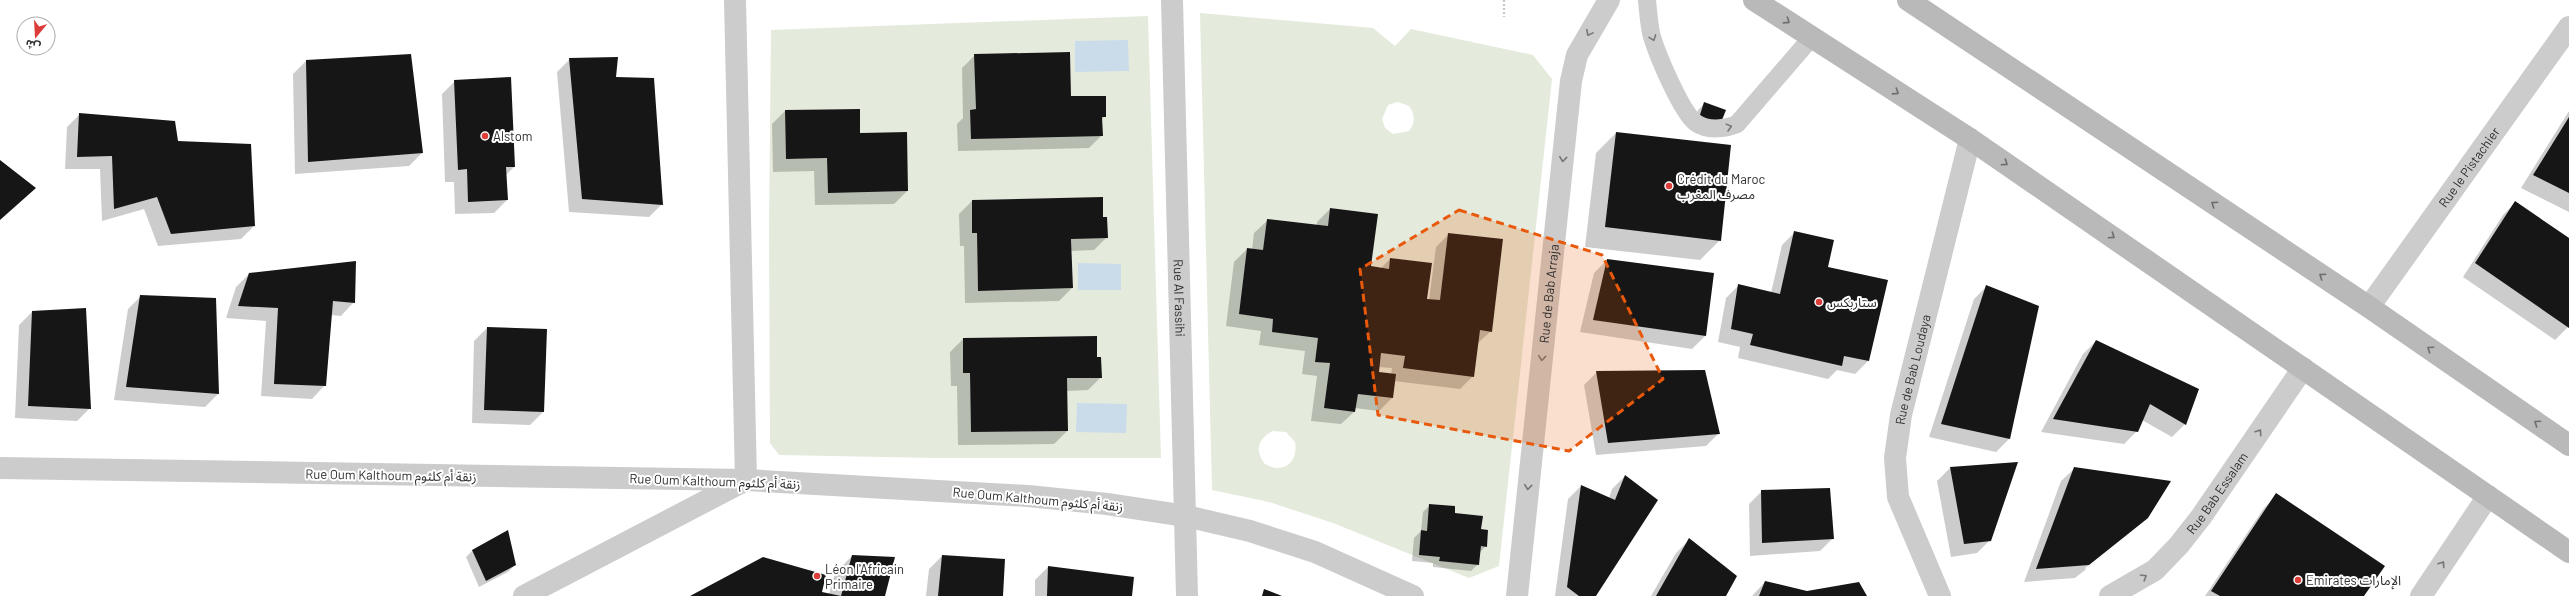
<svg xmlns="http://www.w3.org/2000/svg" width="2569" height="596" viewBox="0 0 2569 596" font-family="Barlow,'Noto Sans Arabic',sans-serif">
	<rect width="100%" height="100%" fill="#fff"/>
	<path fill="#e4ebdd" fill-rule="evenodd" d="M 1200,13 L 1373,28 L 1395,46 L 1411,29 L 1533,55 L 1552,79 L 1499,566 L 1469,578 L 1333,523 L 1269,502 L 1212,490 ZM 1398,102 L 1409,106 C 1415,114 1416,122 1409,131 L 1393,134 L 1385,128 L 1382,119 L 1388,105 ZM 1330,208 L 1377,214 L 1371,266 L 1389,269 L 1390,258 L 1432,263 L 1427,299 L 1440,300 L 1448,233 L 1503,239 L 1492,331 L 1480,330 L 1403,368 L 1405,356 L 1381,353 L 1379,372 L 1358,394 L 1355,412 L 1324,408 L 1330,363 L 1315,361 L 1318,338 L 1272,332 L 1273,319 L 1239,314 L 1247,248 L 1263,250 L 1267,219 L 1328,226 ZM 1273,431 L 1286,432 L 1295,442 C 1299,462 1283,475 1265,464 C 1254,451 1258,438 1273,431 ZM 1429,504 L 1455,506 L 1455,513 L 1482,516 L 1481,529 L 1488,530 L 1487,547 L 1481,546 L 1479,564 L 1439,561 L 1440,557 L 1419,555 L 1421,530 L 1427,531 Z
		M 1148,16 L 1161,458 L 934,458 L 779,455 L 770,443 L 769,228 L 771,30 ZM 1070,52 L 1071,96 L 971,138 L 970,110 L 976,109 L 975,54 ZM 859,109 L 860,133 L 907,132 L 908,191 L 828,193 L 827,158 L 786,159 L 785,110 ZM 1070,198 L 1073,288 L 978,290 L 977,233 L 972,233 L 972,200 ZM 1066,337 L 1068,431 L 971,432 L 970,373 L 963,373 L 963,338 Z"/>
	<path fill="#cadbea" d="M 1128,40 L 1129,71 L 1075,72 L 1075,41 Z
		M 1078,263 L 1121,264 L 1121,290 L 1078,290 Z
		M 1077,403 L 1127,404 L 1126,433 L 1076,432 Z"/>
	<path fill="#0003" fill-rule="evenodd" d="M 975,55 L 1071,97 L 1105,116 L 1101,120 L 1102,135 L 1089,148 L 958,151 L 957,124 L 963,118 L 962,68 Z
		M 570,59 L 615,77 L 662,204 L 649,217 L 569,212 L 557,72 Z
		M 306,61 L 422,153 L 409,166 L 295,174 L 293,74 Z
		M 455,81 L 514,167 L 506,175 L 507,200 L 494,213 L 455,214 L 454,182 L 445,182 L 442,94 Z
		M 1705,103 L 1725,110 L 1693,125 L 1698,110 Z
		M 785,111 L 859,134 L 907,191 L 894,204 L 815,205 L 814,171 L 773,172 L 772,124 Z
		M 2569,111 L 2569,212 L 2521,188 Z
		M 80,114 L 177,142 L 254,226 L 241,239 L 158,246 L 144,209 L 102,221 L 100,169 L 65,169 L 67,127 Z
		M 1616,133 L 1720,240 L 1700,260 L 1585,247 L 1596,153 Z
		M 1102,198 L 1102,218 L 1107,237 L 1094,250 L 1071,251 L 1072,288 L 1059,301 L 965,303 L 964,246 L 960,246 L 959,214 L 972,201 Z
		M 2516,202 L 2569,240 L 2569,326 L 2555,340 L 2463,277 L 2503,215 Z
		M 1330,209 L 1370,267 L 1380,269 L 1390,259 L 1426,300 L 1429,300 L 1436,247 L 1449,234 L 1491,331 L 1477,344 L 1473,376 L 1460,389 L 1394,381 L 1392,398 L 1379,411 L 1355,408 L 1355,411 L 1341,424 L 1311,421 L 1317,376 L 1302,374 L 1305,351 L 1259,345 L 1261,331 L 1226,326 L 1234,262 L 1247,249 L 1252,250 L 1254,233 L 1268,220 L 1317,226 L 1317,222 ZM 1378,367 L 1392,368 L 1391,375 L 1378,373 Z
		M 1795,232 L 1827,267 L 1868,361 L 1855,374 L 1837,370 L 1828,379 L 1738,358 L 1740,347 L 1718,342 L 1726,298 L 1739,285 L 1771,293 L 1782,245 Z
		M 1607,260 L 1705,336 L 1692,349 L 1580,332 L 1594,273 Z
		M 249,274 L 354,302 L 341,316 L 331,315 L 325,385 L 312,399 L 261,396 L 266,321 L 226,318 L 236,287 Z
		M 1987,286 L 2009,439 L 1996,452 L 1929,437 L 1974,299 Z
		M 141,296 L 215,299 L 218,394 L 205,407 L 114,400 L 128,309 Z
		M 32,312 L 90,408 L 77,421 L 15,418 L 19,325 Z
		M 487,328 L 543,412 L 530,425 L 472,423 L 474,341 Z
		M 963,339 L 1096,358 L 1101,377 L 1088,390 L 1066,391 L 1067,431 L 1054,444 L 958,445 L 957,386 L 951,386 L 950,352 Z
		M 2096,341 L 2185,424 L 2172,437 L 2142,420 L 2137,431 L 2124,444 L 2041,432 L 2083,354 Z
		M 1597,372 L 1719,433 L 1706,446 L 1596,455 L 1584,385 Z
		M 1950,468 L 1990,540 L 1977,553 L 1951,557 L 1937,481 Z
		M 2075,468 L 2148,518 L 2085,568 L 2086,569 L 2135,530 L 2075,578 L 2024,582 L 2061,481 Z
		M 1625,476 L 1595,596 L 1555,596 L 1568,499 L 1581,486 L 1609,498 L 1612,489 Z
		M 1762,491 L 1833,538 L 1820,551 L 1750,556 L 1749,504 Z
		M 2277,495 L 2363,596 L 2205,596 L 2264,508 Z
		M 1430,505 L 1454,514 L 1480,530 L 1486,546 L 1479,553 L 1478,564 L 1471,571 L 1433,567 L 1433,563 L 1412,561 L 1414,538 L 1421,531 L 1423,512 Z
		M 1689,540 L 1725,596 L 1651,596 L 1676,553 Z
		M 473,550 L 515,565 L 508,572 L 479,587 L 466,557 Z
		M 852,556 L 884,596 L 692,596 L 820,592 L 829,594 L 835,573 Z
		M 942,556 L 1002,596 L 926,596 L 929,569 Z
		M 1048,567 L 1131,596 L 1035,596 L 1035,580 Z
		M 1765,582 L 1807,592 L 1866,596 L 1752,596 Z"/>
	<path fill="#161616" d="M 1070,52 L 1071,96 L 1106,96 L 1106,117 L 1102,117 L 1103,136 L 971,139 L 970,110 L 976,109 L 974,54 Z
		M 411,54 L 423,153 L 308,162 L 306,60 Z
		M 618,57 L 616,77 L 654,78 L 663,205 L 582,199 L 569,58 Z
		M 511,77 L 515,167 L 506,167 L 508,200 L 468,202 L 467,169 L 458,170 L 454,80 Z
		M 1704,102 L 1726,110 L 1720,125 L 1699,118 Z
		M 860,109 L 860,133 L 907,132 L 908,191 L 828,193 L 827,158 L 786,159 L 785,110 Z
		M 79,113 L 175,121 L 178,141 L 251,144 L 255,226 L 171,234 L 157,197 L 114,209 L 112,156 L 77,157 Z
		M 2569,117 L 2569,193 L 2533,175 Z
		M 1616,132 L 1731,145 L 1721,241 L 1605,227 Z
		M 0,160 L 36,188 L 0,220 Z
		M 1103,197 L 1103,217 L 1107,217 L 1108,238 L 1071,239 L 1073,288 L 978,291 L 977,233 L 972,233 L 972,200 Z
		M 2515,201 L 2569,238 L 2569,328 L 2475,263 Z
		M 1330,208 L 1378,214 L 1371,266 L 1389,269 L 1390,258 L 1432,263 L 1427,299 L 1440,300 L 1448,233 L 1503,239 L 1492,332 L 1480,330 L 1474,377 L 1403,368 L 1405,356 L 1381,353 L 1379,372 L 1396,374 L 1393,398 L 1358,394 L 1355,412 L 1324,408 L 1330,363 L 1315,362 L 1318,338 L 1272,332 L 1273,319 L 1239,314 L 1247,248 L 1263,250 L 1267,219 L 1328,226 Z
		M 1794,231 L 1834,240 L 1828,267 L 1888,280 L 1869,361 L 1844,356 L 1842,366 L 1750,345 L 1753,334 L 1731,329 L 1738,284 L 1780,294 Z
		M 1607,259 L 1714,273 L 1706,336 L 1593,320 Z
		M 356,261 L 355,303 L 333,301 L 326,386 L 274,384 L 278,308 L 238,306 L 249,273 Z
		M 1986,285 L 2039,306 L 2010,439 L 1941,424 Z
		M 140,295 L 216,298 L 219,394 L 126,387 Z
		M 86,308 L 91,409 L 28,406 L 32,311 Z
		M 487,327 L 547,329 L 544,412 L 484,410 Z
		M 1097,336 L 1097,357 L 1101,357 L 1102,378 L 1067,378 L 1068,431 L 971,432 L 970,373 L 963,373 L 963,338 Z
		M 2096,340 L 2199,389 L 2186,425 L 2150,404 L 2138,432 L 2053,419 Z
		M 1705,370 L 1720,434 L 1608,443 L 1596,371 Z
		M 2018,462 L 1991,541 L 1964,544 L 1950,467 Z
		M 2074,467 L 2171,481 L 2148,518 L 2089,565 L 2036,569 Z
		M 1625,475 L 1658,500 L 1596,596 L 1579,596 L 1567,587 L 1581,485 L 1615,500 Z
		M 1830,488 L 1834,539 L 1762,543 L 1761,490 Z
		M 2276,493 L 2385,566 L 2364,596 L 2220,596 L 2211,591 Z
		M 1429,504 L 1455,506 L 1455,513 L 1483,516 L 1481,529 L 1488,530 L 1487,547 L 1481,546 L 1479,565 L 1439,561 L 1440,557 L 1419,555 L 1421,530 L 1427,531 Z
		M 508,530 L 516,565 L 486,581 L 472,550 Z
		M 1689,538 L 1737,576 L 1726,596 L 1656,596 Z
		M 852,555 L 895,557 L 885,596 L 841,596 Z
		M 942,555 L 1005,559 L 1003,596 L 938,596 Z
		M 763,557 L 826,575 L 822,592 L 841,596 L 690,596 Z
		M 1048,566 L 1134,577 L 1132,596 L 1047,596 Z
		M 1765,581 L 1807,591 L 1859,582 L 1867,596 L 1759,596 Z
		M 1264,589 L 1282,596 L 1262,596 Z"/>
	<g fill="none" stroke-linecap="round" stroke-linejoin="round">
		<path stroke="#ccc" stroke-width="2.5" stroke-dasharray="2 2" stroke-linecap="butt" d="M 1504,0 L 1504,17"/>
		<path stroke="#ccc" stroke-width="18" d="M 1647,0 C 1648,11 1649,23 1651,33 C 1656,52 1681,112 1696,123 C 1707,131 1726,129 1737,124 L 1812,37"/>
		<g stroke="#ccc" stroke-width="22">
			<path id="s1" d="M 1172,0 L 1187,596"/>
			<path id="s2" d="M 2369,307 L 2569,27"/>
			<path d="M 0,468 L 746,480 L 1028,496 L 1107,504 L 1186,516 L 1250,531 L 1315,552 L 1413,596"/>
			<path d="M 524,596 L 746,480 L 735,0"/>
			<path id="s3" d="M 1517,596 L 1571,81 L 1577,55 L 1609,0"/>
			<path id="s4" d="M 1940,596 L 1898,497 L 1895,458 L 1901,415 L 1970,139"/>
			<path id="s5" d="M 2110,596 L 2155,570 L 2179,545 L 2201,517 L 2303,368"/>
			<path d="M 2421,596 L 2488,496"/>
		</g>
		<path stroke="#b9b9b9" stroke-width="22" d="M 1754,0 L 1970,139 L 2569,552
			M 1908,0 L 2369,307 L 2569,445"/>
	</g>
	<defs><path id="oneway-chevron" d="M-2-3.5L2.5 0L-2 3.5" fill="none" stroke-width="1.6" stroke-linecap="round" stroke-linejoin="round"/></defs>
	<g stroke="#6d6d6d">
		<use href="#oneway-chevron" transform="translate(1787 21) rotate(33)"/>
		<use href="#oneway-chevron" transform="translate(1896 92) rotate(33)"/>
		<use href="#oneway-chevron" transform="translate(2005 163) rotate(34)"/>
		<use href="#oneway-chevron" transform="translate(2214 204) rotate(-146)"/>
		<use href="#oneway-chevron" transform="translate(2112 236) rotate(34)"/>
		<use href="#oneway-chevron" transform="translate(2322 276) rotate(-146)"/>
		<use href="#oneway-chevron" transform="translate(2430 349) rotate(-145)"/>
		<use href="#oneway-chevron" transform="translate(2537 423) rotate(-145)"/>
	</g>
	<g stroke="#767676">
		<use href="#oneway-chevron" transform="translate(1589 33) rotate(118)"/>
		<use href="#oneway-chevron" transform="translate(1653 38) rotate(70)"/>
		<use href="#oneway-chevron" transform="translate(1729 127) rotate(-15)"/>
		<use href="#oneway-chevron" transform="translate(1563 159) rotate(96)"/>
		<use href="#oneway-chevron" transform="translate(1542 358) rotate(96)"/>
		<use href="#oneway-chevron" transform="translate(2259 432) rotate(-56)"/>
		<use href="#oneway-chevron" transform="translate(1528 487) rotate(96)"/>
		<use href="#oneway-chevron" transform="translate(2442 564) rotate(-56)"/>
		<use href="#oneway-chevron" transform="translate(2144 577) rotate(-31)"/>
	</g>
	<path fill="#e8590c" fill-opacity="0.2" stroke="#e8590c" stroke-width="3" stroke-dasharray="8 5" stroke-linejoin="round" d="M 1459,210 L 1602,255 L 1663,379 L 1569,451 L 1378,415 L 1360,269 Z"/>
	<g fill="#dc3d3a" stroke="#fff" stroke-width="1.5">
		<circle cx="485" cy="136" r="4"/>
		<circle cx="1669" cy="186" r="4"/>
		<circle cx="1819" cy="302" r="4"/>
		<circle cx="817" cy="576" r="4"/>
		<circle cx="2298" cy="580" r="4"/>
	</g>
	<g text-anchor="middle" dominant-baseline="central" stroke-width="4" stroke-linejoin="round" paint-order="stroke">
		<g font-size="13" fill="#2f2f2f" stroke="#fff" text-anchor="start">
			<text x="493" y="136">Alstom</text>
			<text x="1677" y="179">Crédit du Maroc<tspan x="1677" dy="15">مصرف المغرب</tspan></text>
			<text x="1827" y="302">ستاربكس</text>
			<text x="825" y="569">Léon l'Africain<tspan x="825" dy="15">Primaire</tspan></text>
			<text x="2306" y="580">Emirates الإمارات</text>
		</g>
		<g font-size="13" fill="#2f2f2f" stroke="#fff">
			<text stroke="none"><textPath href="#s2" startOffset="172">Rue le Pistachier</textPath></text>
			<text stroke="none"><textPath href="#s3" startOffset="304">Rue de Bab Arraja</textPath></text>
			<text stroke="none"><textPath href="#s1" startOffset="298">Rue Al Fassihi</textPath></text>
			<text stroke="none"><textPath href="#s4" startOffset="237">Rue de Bab Loudaya</textPath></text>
			<text transform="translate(391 475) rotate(1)">Rue Oum Kalthoum زنقة أم كلثوم</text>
			<text transform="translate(715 481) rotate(2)">Rue Oum Kalthoum زنقة أم كلثوم</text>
			<text stroke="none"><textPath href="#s5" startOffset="151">Rue Bab Essalam</textPath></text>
			<text transform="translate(1038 499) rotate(5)">Rue Oum Kalthoum زنقة أم كلثوم</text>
		</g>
	</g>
	<g transform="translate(36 36) rotate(198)"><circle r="19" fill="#ffffff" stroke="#acacac"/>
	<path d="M0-3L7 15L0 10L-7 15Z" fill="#dc3d3a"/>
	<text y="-6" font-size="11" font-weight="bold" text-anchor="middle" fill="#2f2f2f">ش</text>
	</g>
</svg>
